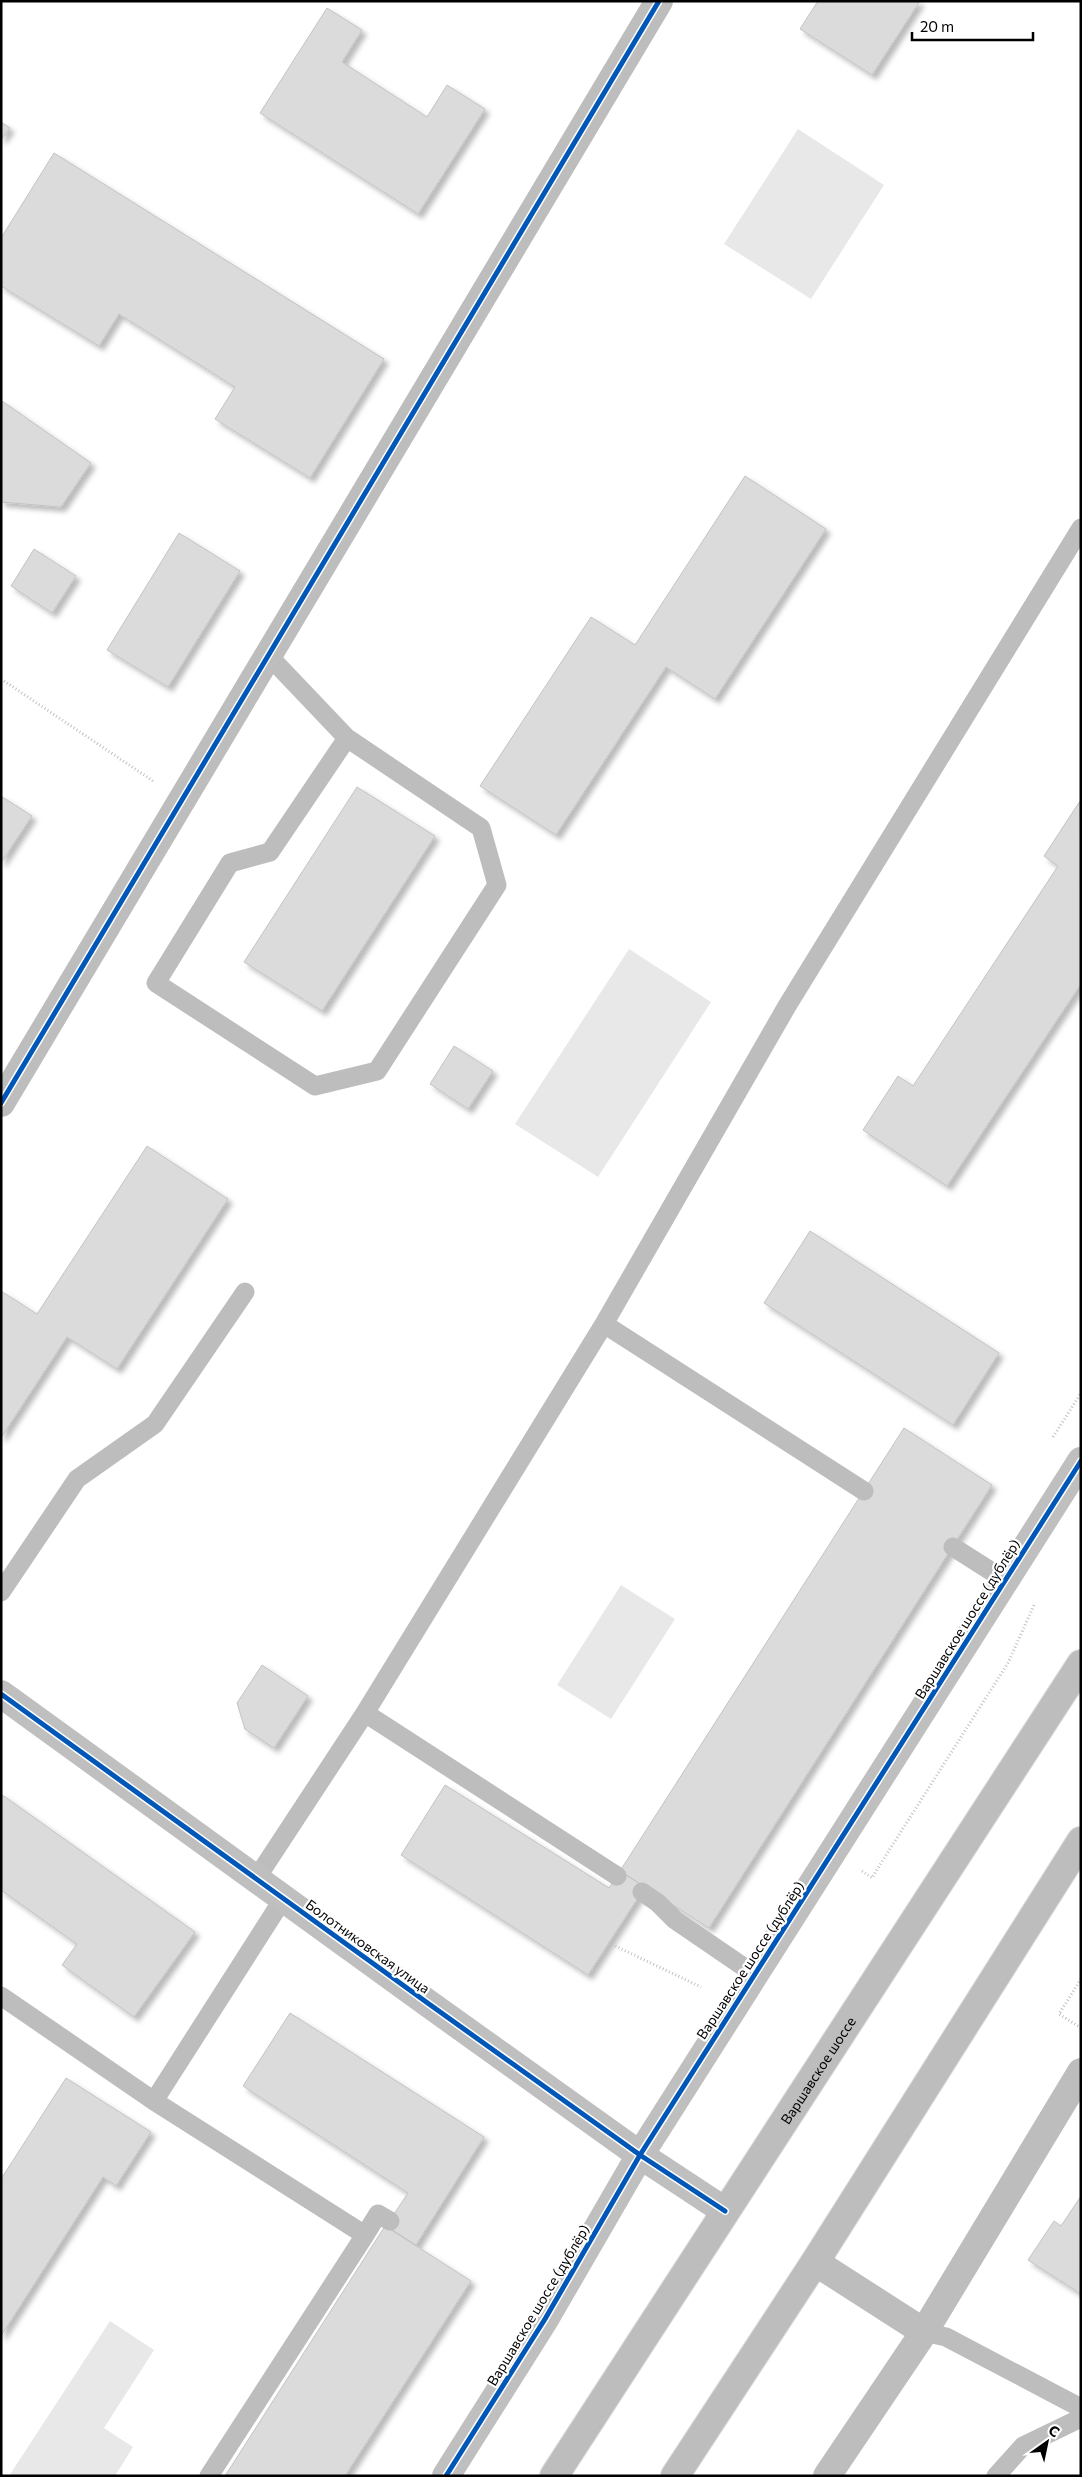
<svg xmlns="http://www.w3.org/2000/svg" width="1082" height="2477" viewBox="0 0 1082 2477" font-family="Commissioner,sans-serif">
	<defs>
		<filter id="shadow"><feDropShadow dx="4.5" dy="4.5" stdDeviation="2.5" flood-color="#0004"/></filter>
	</defs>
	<rect width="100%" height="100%" fill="#fff"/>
	<path fill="#e8e8e8" d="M 798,129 L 884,185 L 811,299 L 724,244 Z
		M 629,949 L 711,1002 L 598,1177 L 515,1124 Z
		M 621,1585 L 675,1619 L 611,1719 L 557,1685 Z
		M 110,2321 L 154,2350 L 104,2428 L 133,2447 L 115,2476 L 9,2476 Z"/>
	<path fill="#dbdbdb" stroke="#c3c3c3" filter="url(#shadow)" d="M 818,1 L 920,1 L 872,75 L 800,29 Z
		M 327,8 L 362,30 L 342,62 L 427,117 L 447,85 L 485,109 L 418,214 L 260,113 Z
		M 1,122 L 10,128 L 1,140 Z
		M 54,153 L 384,359 L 310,478 L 215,419 L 235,387 L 119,314 L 99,346 L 1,286 L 1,238 Z
		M 2,401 L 91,463 L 61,507 L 1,502 Z
		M 745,476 L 826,529 L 715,699 L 666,667 L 556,835 L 480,786 L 591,617 L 635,645 Z
		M 179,533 L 240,571 L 168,687 L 107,650 Z
		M 34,549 L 76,576 L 52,613 L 11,586 Z
		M 357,787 L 435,836 L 322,1011 L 244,962 Z
		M 1,796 L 32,816 L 1,863 Z
		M 1080,801 L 1081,984 L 947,1186 L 863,1130 L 898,1076 L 913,1086 L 1058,866 L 1044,856 Z
		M 454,1046 L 493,1071 L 468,1109 L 430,1084 Z
		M 147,1146 L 228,1199 L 117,1369 L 67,1337 L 1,1438 L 1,1291 L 37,1314 Z
		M 810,1231 L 999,1353 L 953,1425 L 764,1303 Z
		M 904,1428 L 992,1485 L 709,1928 L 620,1871 Z
		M 262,1665 L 308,1696 L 274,1748 L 245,1729 L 237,1703 Z
		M 445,1785 L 609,1888 L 620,1871 L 645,1887 L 588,1975 L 401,1855 Z
		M 1,1794 L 195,1932 L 134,2017 L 62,1965 L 77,1944 L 1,1890 Z
		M 290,2013 L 484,2137 L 416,2245 L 386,2226 L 408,2193 L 243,2086 Z
		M 66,2078 L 151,2132 L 116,2186 L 103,2177 L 1,2336 L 1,2179 Z
		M 1081,2196 L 1081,2294 L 1028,2260 L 1054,2221 L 1061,2226 Z
		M 385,2226 L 471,2281 L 345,2476 L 225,2476 Z"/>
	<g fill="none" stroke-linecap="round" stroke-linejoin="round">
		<g stroke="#dbdbdb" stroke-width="30">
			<g id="primary">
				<path id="s1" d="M 554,2476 L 1081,1664"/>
				<path d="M 675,2476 L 815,2262 L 1081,1841"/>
			</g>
		</g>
		<path stroke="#c2c2c2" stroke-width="3" stroke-dasharray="1 2.5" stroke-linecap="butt" d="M 1,679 L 153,781
			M 1053,1437 L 1081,1393
			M 862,1871 L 872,1878 L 883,1860 L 1008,1663 L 1035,1603
			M 609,1943 L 701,1987
			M 1081,1979 L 1059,2014 L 1081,2028"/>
		<path stroke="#bdbdbd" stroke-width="19" d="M 268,655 L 347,738 L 481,828 L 497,885 L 377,1071 L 315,1086 L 156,983 L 230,863 L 270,852 L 347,738
			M 604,1324 L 864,1491
			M 953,1547 L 1005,1580
			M 1,1592 L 77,1479 L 155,1424 L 245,1292
			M 365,1713 L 617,1876
			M 256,1879 L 365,1713 L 604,1324 L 787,1006 L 1081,528
			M 642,1892 L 658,1903 L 675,1920 L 754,1974
			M 1,1996 L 154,2101 L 283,1899
			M 154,2101 L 365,2235 L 378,2214 L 390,2221
			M 924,2332 L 946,2337 L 1081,2408
			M 209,2476 L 365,2235
			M 996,2476 L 1023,2446 L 1081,2418"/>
		<path stroke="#bdbdbd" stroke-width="28" d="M 1,1103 L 659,1
			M 815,2262 L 924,2332
			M 827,2476 L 924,2332 L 1081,2072"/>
		<path stroke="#bfbfbf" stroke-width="28" d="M 1,1694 L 429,2004 L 640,2155 L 725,2211
			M 446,2476 L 545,2319 L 640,2155 L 1081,1461"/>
		<use href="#primary" stroke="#bdbdbd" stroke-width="28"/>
		<g stroke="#fff" stroke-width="8">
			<path id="cycleway" d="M 1,1103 L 659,1
				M 1,1694 L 429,2004 L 640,2155 L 725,2211
				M 446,2476 L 545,2319 L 640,2155 L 1081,1461"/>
		</g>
		<use href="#cycleway" stroke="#0057b8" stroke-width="5"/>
	</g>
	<g text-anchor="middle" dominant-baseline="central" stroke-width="4.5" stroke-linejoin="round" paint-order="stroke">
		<g font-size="14" fill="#000" stroke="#fff">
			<text transform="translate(967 1619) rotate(-58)">Варшавское шоссе (дублёр)</text>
			<text transform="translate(368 1946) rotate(36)">Болотниковская улица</text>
			<text transform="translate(750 1960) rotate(-57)">Варшавское шоссе (дублёр)</text>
			<text stroke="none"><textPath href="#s1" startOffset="484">Варшавское шоссе</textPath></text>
			<text transform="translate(538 2305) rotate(-59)">Варшавское шоссе (дублёр)</text>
		</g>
	</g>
	<rect width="1082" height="2477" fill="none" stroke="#000000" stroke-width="5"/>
	<g transform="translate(1047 2442) rotate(33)" stroke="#ffffff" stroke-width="4" paint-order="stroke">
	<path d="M0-4L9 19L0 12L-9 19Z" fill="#000000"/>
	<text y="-8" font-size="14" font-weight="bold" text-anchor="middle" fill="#000000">С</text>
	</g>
	<path d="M912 32v8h121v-8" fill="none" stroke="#000000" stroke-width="2.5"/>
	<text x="920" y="32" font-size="15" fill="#000000" stroke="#ffffff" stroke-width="4" paint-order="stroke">20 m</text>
</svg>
